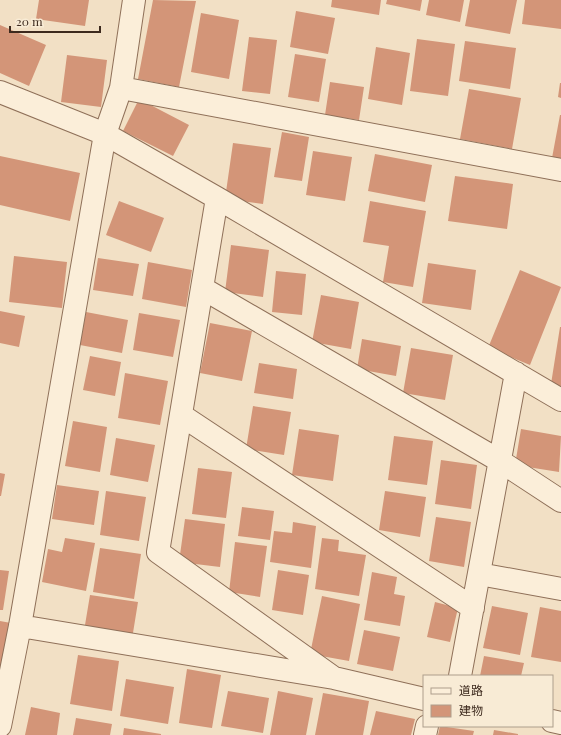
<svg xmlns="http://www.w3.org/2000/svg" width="561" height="735" viewBox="0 0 561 735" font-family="'Playfair Display','Noto Sans JP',serif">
	<rect width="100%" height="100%" fill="#f2e0c5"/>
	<path fill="#d39578" d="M 39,0 L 89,0 L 85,26 L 36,19 Z
		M 153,0 L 196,1 L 179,87 L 138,79 Z
		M 332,0 L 381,0 L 379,15 L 331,7 Z
		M 387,0 L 422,0 L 420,11 L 386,4 Z
		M 429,0 L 464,0 L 460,22 L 426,15 Z
		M 470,0 L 517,0 L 510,34 L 465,26 Z
		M 525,0 L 561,0 L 561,29 L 522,24 Z
		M 296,11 L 335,18 L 328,54 L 290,47 Z
		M 201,13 L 239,20 L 229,79 L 191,72 Z
		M 0,25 L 46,45 L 29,86 L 0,73 Z
		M 249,37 L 277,40 L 270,94 L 242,91 Z
		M 417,39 L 455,44 L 448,96 L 410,91 Z
		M 465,41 L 516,48 L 510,89 L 459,81 Z
		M 376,47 L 410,53 L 402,105 L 368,99 Z
		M 295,54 L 326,59 L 319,102 L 288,97 Z
		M 67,55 L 107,60 L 101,107 L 61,102 Z
		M 330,82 L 364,87 L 359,120 L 325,115 Z
		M 560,83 L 561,83 L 561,98 L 558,97 Z
		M 469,89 L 521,98 L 512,149 L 460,139 Z
		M 139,99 L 189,125 L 173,156 L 123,131 Z
		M 560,115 L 561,115 L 561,160 L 552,158 Z
		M 282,132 L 309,137 L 302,181 L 274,177 Z
		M 233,143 L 271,148 L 263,204 L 225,199 Z
		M 313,151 L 352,157 L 345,201 L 306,195 Z
		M 375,154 L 432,165 L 425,202 L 368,191 Z
		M 0,156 L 80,173 L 70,221 L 0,205 Z
		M 455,176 L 513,184 L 507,229 L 448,221 Z
		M 119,201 L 164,218 L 151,252 L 106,235 Z
		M 370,201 L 426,211 L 413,287 L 383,282 L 389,246 L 363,242 Z
		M 231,245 L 269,250 L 263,297 L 225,292 Z
		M 14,256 L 67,262 L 62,308 L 9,302 Z
		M 98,258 L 139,264 L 133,296 L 93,290 Z
		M 148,262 L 192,270 L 186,307 L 142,299 Z
		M 428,263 L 476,270 L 471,310 L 422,303 Z
		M 520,270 L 561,287 L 530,365 L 488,348 Z
		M 276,271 L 306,274 L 302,315 L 272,312 Z
		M 321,295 L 359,302 L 351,349 L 312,342 Z
		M 0,311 L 25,316 L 19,347 L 0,343 Z
		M 86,312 L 128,320 L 122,353 L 80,345 Z
		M 139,313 L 180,320 L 173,357 L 133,350 Z
		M 210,323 L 252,331 L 242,381 L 200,373 Z
		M 560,327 L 561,327 L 561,386 L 551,384 Z
		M 362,339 L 401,346 L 396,376 L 357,369 Z
		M 411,348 L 453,355 L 445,400 L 403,393 Z
		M 90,356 L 121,362 L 115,396 L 83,390 Z
		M 259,363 L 297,369 L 293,399 L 254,393 Z
		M 125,373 L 168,381 L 160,425 L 118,418 Z
		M 253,406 L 291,412 L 284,455 L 246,449 Z
		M 73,421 L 107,427 L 100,472 L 65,466 Z
		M 299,429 L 339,435 L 333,481 L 292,475 Z
		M 521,429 L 561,436 L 559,472 L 515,465 Z
		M 394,436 L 433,441 L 427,485 L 388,480 Z
		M 116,438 L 155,445 L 148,482 L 110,475 Z
		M 441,460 L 477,465 L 471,509 L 435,504 Z
		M 198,468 L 232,472 L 226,518 L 192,514 Z
		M 0,473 L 5,474 L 1,496 L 0,496 Z
		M 57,485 L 99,491 L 94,525 L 52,519 Z
		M 106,491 L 146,497 L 139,541 L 100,535 Z
		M 385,491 L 426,497 L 420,537 L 379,530 Z
		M 242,507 L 274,511 L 270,540 L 238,536 Z
		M 436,517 L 471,522 L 464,567 L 429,561 Z
		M 185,519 L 225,524 L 220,567 L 179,562 Z
		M 293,522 L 316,526 L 311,568 L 270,562 L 274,531 L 292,533 Z
		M 65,538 L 95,543 L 86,591 L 42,582 L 48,549 L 62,552 Z
		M 322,538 L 339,540 L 338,551 L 366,555 L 359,596 L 315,589 Z
		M 235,542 L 267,546 L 260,597 L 229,592 Z
		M 100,548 L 141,554 L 134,599 L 93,592 Z
		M 0,570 L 9,571 L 3,610 L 0,610 Z
		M 278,570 L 309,575 L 303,615 L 272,610 Z
		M 372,572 L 397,577 L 394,594 L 405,596 L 400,626 L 364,620 Z
		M 90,595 L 138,602 L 132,639 L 84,631 Z
		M 322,596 L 360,604 L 349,661 L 310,654 Z
		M 435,602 L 458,608 L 450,642 L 427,637 Z
		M 492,606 L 528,613 L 520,655 L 483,648 Z
		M 540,607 L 561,611 L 561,662 L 531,657 Z
		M 0,621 L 11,623 L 0,679 Z
		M 364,630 L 400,637 L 393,671 L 357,664 Z
		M 78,655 L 119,661 L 112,711 L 70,704 Z
		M 484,656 L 524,663 L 521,676 L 480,676 Z
		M 187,669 L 221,675 L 212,728 L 179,723 Z
		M 126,679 L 174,687 L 168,724 L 120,716 Z
		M 228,691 L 269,698 L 263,733 L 221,726 Z
		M 278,691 L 313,698 L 306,735 L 270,735 Z
		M 323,693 L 369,701 L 363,735 L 315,735 Z
		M 31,707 L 60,713 L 57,735 L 25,735 Z
		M 376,711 L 415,719 L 411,735 L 370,735 Z
		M 76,718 L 112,724 L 110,735 L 73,735 Z
		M 440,726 L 474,731 L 473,735 L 438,735 Z
		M 124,728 L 161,734 L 161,735 L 123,735 Z
		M 494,730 L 518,734 L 518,735 L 493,735 Z"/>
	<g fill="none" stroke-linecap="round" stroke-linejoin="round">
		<g stroke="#8f7059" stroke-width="24">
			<path id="minor" d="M 121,88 L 561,170
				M 0,92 L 105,134 L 217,198 L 561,400
				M 217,198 L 158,552 L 334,678
				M 202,288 L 500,461 L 561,501
				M 181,415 L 473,608
				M 479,574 L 561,589
				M 20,626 L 334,678 L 424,699
				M 460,676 L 516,373
				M 552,721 L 561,723
				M 0,726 L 20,626 L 105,134 L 121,88 L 134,0
				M 425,735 L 427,726"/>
		</g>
		<use href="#minor" stroke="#fbeed9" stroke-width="22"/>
	</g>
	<rect x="423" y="675" width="130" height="52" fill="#f8ebd5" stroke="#ad9e8c"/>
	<rect x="431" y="688" width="20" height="6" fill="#fbeed9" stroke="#ad9e8c"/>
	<text x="459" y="695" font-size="12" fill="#3d2a1e">道路</text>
	<rect x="431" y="705" width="20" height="12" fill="#d39578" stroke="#ad9e8c"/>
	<text x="459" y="715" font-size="12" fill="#3d2a1e">建物</text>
	<path d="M10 26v6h90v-6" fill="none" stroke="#3d2a1e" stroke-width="2"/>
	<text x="16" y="26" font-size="12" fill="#3d2a1e" stroke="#f8ebd5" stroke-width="3" paint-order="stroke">20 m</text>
</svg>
